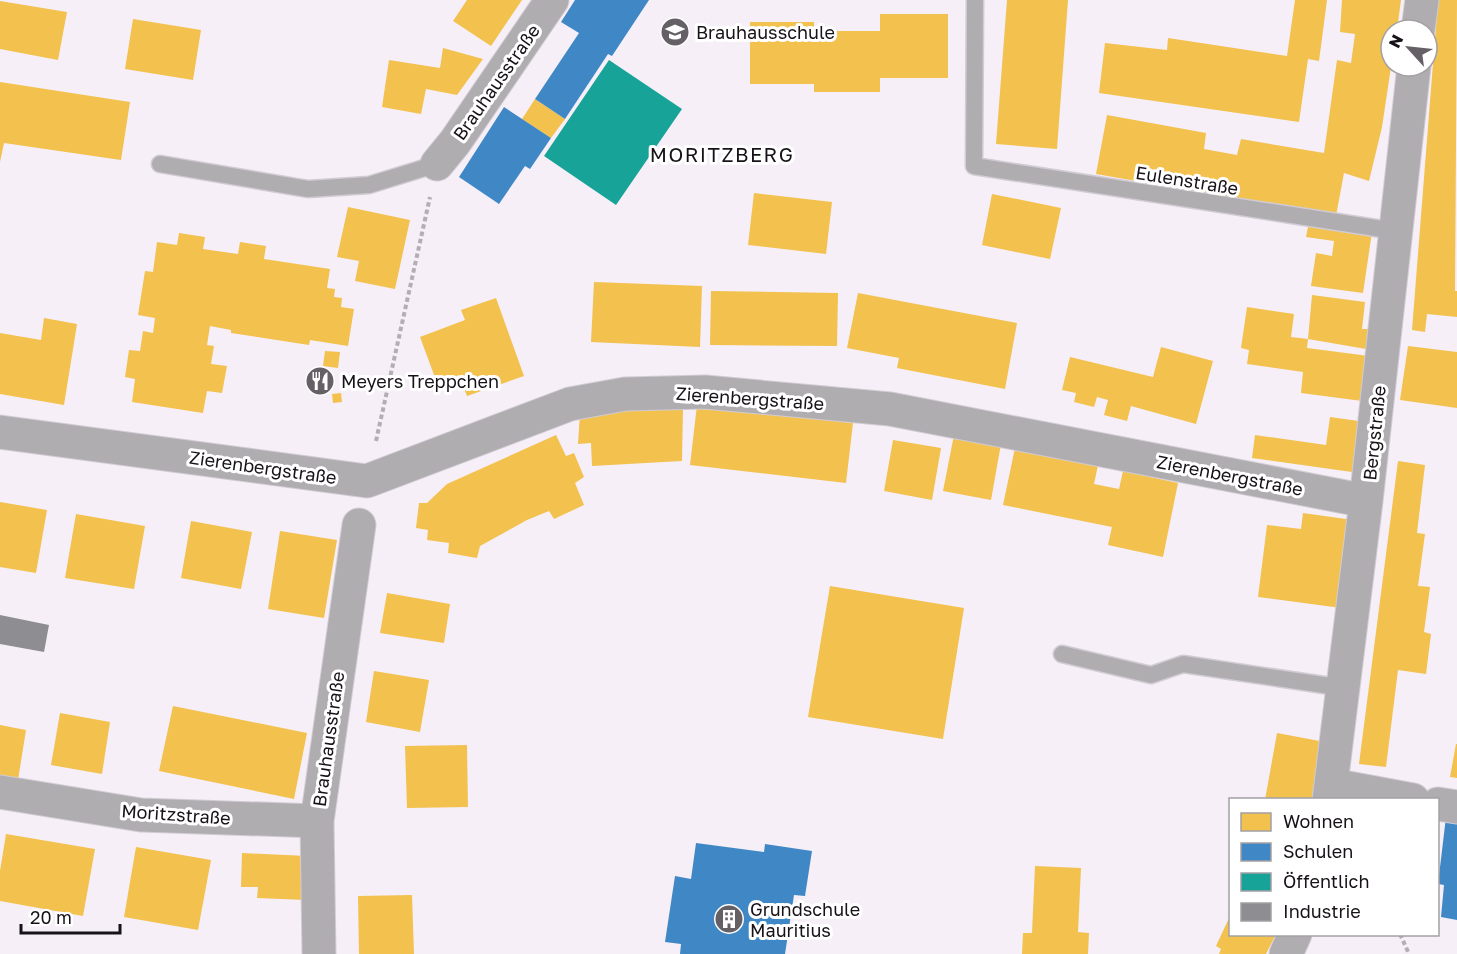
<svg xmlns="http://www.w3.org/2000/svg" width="1457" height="954" viewBox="0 0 1457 954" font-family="'Golos Text',sans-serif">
	<rect width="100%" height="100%" fill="#f6eff8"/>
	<path fill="#f2c14e" d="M 467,0 L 522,0 L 491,46 L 453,21 Z
		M 1007,0 L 1068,0 L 1057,149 L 996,144 Z
		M 1295,0 L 1327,0 L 1319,61 L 1308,59 L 1299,122 L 1099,93 L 1105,43 L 1167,50 L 1168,38 L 1287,56 Z
		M 1342,0 L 1401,0 L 1397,30 L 1391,30 L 1391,67 L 1382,127 L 1369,181 L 1344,173 L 1336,216 L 1096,174 L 1107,115 L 1206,133 L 1204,149 L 1237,155 L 1241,139 L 1324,153 L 1337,60 L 1351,63 L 1355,34 L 1340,32 Z
		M 1438,0 L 1457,0 L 1455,291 L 1457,291 L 1457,317 L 1427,314 L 1425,332 L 1412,330 Z
		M 0,1 L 67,12 L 58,60 L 0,49 Z
		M 880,14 L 948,14 L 948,78 L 880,78 L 880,92 L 814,92 L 814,84 L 750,84 L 750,22 L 814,22 L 814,31 L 880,31 Z
		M 133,19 L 201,30 L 193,80 L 125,69 Z
		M 443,48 L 483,59 L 457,95 L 426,89 L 421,114 L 382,107 L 389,60 L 440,68 Z
		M 0,82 L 130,102 L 121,160 L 4,143 L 0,162 Z
		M 535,99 L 565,119 L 551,138 L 522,119 Z
		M 754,193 L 832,202 L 826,254 L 748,245 Z
		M 992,194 L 1061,208 L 1050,259 L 982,245 Z
		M 348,207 L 410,220 L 395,289 L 355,281 L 359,261 L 337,257 Z
		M 1309,222 L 1372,232 L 1363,293 L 1311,286 L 1316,253 L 1332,256 L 1334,241 L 1306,237 Z
		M 179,233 L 205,237 L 203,249 L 238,254 L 240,242 L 266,246 L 264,259 L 330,269 L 327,288 L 335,289 L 334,297 L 342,298 L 341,307 L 354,309 L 348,346 L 310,340 L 309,345 L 231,333 L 231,330 L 210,326 L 207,345 L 214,346 L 211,364 L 227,366 L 222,393 L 207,391 L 203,413 L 132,402 L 135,379 L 125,377 L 129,350 L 140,351 L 143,331 L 153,333 L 155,318 L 138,315 L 145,271 L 153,272 L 157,242 L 177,245 Z
		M 594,282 L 702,286 L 700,347 L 591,342 Z
		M 711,291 L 838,293 L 837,346 L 710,345 Z
		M 858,293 L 1017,323 L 1005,389 L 897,368 L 899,358 L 847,348 Z
		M 1312,295 L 1365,302 L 1362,329 L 1369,329 L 1366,349 L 1308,339 Z
		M 496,298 L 524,376 L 467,396 L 459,375 L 437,383 L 420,337 L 465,320 L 461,310 Z
		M 1247,307 L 1294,314 L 1291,337 L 1308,339 L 1307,348 L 1369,356 L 1362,401 L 1301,393 L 1303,372 L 1247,364 L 1249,350 L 1241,348 Z
		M 44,318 L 77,324 L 64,405 L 0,394 L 0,333 L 41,340 Z
		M 1408,346 L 1457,352 L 1457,408 L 1400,400 Z
		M 1161,347 L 1213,361 L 1196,424 L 1131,406 L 1127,421 L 1104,415 L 1108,400 L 1097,397 L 1094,407 L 1074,402 L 1076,393 L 1062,390 L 1070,357 L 1153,377 Z
		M 325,351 L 340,352 L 338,368 L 323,366 Z
		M 341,393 L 342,402 L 333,403 L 332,394 Z
		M 697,405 L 853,423 L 846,483 L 690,465 Z
		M 683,408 L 682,461 L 592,466 L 591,443 L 578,444 L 580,413 Z
		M 1330,417 L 1366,422 L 1359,473 L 1252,458 L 1255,435 L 1326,445 Z
		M 556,435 L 566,456 L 574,453 L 584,477 L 575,483 L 584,505 L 554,519 L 549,511 L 527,520 L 480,546 L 477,558 L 448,553 L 449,543 L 427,540 L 428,530 L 416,528 L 419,503 L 427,503 L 447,484 Z
		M 954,435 L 1001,444 L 991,500 L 943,491 Z
		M 893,440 L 941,448 L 932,500 L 884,491 Z
		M 1015,448 L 1098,465 L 1094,484 L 1119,489 L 1123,471 L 1178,483 L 1163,557 L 1108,545 L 1112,527 L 1003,505 Z
		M 1398,461 L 1425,465 L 1417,533 L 1425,534 L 1418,586 L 1430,587 L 1424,632 L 1431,634 L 1426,674 L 1398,670 L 1386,767 L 1359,764 Z
		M 0,502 L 47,510 L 36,573 L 0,567 Z
		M 1303,513 L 1353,520 L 1341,608 L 1258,597 L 1267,525 L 1301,529 Z
		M 76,514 L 145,526 L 134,589 L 65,578 Z
		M 191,521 L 252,532 L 241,589 L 181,578 Z
		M 280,531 L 337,540 L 324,618 L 268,609 Z
		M 830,586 L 964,608 L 943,739 L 808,717 Z
		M 387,593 L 450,604 L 444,643 L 380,633 Z
		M 374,671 L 429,680 L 420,732 L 366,722 Z
		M 173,706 L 307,733 L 294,799 L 159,771 Z
		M 60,713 L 110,722 L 102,774 L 51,765 Z
		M 0,725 L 26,730 L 18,780 L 0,777 Z
		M 1277,733 L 1325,742 L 1315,800 L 1265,800 Z
		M 1456,744 L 1457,744 L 1457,778 L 1450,777 Z
		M 467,745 L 468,807 L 407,808 L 405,746 Z
		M 6,834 L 95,849 L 83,916 L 0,901 L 0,871 Z
		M 136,847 L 211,860 L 198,930 L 124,917 Z
		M 242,853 L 307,856 L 305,900 L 257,898 L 258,887 L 241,887 Z
		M 1035,866 L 1081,868 L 1078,932 L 1089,933 L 1088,954 L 1022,954 L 1023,933 L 1032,933 Z
		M 412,895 L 414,954 L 359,954 L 358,896 Z
		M 1230,916 L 1230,934 L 1276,934 L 1266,954 L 1219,954 L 1221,949 L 1216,946 Z"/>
	<path fill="#3f88c5" d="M 575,0 L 649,0 L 612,56 L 608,54 L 565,119 L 535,99 L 579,33 L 561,22 Z
		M 504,107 L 551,138 L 530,169 L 525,166 L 499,204 L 459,177 Z
		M 1446,817 L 1457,819 L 1457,920 L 1441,917 L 1444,885 L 1438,884 Z
		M 696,843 L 764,852 L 765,844 L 812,851 L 805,896 L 794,895 L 785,954 L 680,954 L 681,944 L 665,942 L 675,876 L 691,879 Z"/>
	<path fill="#17a398" d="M 609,60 L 682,109 L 616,205 L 544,156 Z"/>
	<path fill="#8d8d92" d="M 0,615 L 49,625 L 44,652 L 0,644 Z"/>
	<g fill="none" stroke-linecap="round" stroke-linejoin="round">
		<g stroke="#d1ccd3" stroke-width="19">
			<path id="service" d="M 975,0 L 974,166 L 1395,231
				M 160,164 L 308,189 L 369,185 L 437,164
				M 1062,654 L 1151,675 L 1183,664 L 1344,688"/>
		</g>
		<g stroke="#d1ccd3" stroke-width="35">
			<path id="minor" d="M 1418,30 L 1422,0
				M 437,164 L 455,142 L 552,0
				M 0,432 L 367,481 L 570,404 L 625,394 L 705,392 L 890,409 L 1366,501
				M 1332,785 L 1413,800
				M 0,792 L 141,815 L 317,821
				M 1329,800 L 1366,501 L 1414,66
				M 1438,804 L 1457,807
				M 319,954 L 317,821 L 359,525
				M 1286,954 L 1295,934"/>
		</g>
		<path stroke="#b3aeb3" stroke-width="4" stroke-dasharray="4.5 3" stroke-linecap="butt" d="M 376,441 L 430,197
			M 1400,934 L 1409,954"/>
		<use href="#service" stroke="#b0adb1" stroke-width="16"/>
		<use href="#minor" stroke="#b0adb1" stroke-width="33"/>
	</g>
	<defs>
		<g id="school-disc" transform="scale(1.5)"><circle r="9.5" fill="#655f66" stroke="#fff"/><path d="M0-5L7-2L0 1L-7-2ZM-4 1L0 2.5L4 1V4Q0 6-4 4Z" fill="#fff"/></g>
		<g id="restaurant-disc" transform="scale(1.5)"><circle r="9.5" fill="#655f66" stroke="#fff"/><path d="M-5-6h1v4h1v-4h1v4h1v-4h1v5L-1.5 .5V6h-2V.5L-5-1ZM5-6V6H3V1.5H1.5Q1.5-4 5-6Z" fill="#fff"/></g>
		<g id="building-disc" transform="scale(1.5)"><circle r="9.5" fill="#655f66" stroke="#fff"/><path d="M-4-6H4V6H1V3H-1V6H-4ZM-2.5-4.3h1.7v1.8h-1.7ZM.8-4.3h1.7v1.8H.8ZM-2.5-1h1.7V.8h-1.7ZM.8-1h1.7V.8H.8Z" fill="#fff"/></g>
	</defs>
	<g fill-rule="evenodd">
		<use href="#school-disc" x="675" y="32"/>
		<use href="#restaurant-disc" x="320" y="381"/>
		<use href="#building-disc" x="729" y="919"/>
	</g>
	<g text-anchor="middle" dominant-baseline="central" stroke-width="6" stroke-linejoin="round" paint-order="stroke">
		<g font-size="18" fill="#171218" stroke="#fff" text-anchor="start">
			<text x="696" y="32">Brauhausschule</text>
			<text x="341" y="381">Meyers Treppchen</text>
			<text x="750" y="909">Grundschule<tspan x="750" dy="21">Mauritius</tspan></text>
		</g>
		<g font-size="18" fill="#171218" stroke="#fff">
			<text transform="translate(496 82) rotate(-55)">Brauhausstraße</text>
			<text transform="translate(1187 180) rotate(9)">Eulenstraße</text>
			<text transform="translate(750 398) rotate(4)">Zierenbergstraße</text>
			<text transform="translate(1374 433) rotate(-84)">Bergstraße</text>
			<text transform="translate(263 467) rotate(8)">Zierenbergstraße</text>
			<text transform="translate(1230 475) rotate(11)">Zierenbergstraße</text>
			<text transform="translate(328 739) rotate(-82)">Brauhausstraße</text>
			<text transform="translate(176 814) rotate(4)">Moritzstraße</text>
		</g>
		<g font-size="20" letter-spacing="1.5" fill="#171218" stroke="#fff">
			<text x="722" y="154">MORITZBERG</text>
		</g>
	</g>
	<rect x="1229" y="798" width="210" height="138" fill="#ffffff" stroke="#a2a0a3" stroke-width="1.5"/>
	<rect x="1241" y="813" width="30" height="18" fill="#f2c14e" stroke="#a2a0a3" stroke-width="1.5"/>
	<text x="1283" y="828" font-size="18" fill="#171218">Wohnen</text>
	<rect x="1241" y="843" width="30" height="18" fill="#3f88c5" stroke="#a2a0a3" stroke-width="1.5"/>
	<text x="1283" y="858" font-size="18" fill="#171218">Schulen</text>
	<rect x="1241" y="873" width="30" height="18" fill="#17a398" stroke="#a2a0a3" stroke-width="1.5"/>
	<text x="1283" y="888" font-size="18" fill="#171218">Öffentlich</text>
	<rect x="1241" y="903" width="30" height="18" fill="#8d8d92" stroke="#a2a0a3" stroke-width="1.5"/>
	<text x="1283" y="918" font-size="18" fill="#171218">Industrie</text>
	<g transform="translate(1409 48) rotate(297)"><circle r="28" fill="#ffffff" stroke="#a2a0a3" stroke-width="1.5"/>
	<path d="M0-4.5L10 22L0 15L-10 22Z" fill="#655f66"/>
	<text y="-9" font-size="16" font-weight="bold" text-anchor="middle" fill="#171218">N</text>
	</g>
	<path d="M21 924v9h99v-9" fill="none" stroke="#171218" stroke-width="3"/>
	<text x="30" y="924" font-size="18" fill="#171218" stroke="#ffffff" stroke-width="4.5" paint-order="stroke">20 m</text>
</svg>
